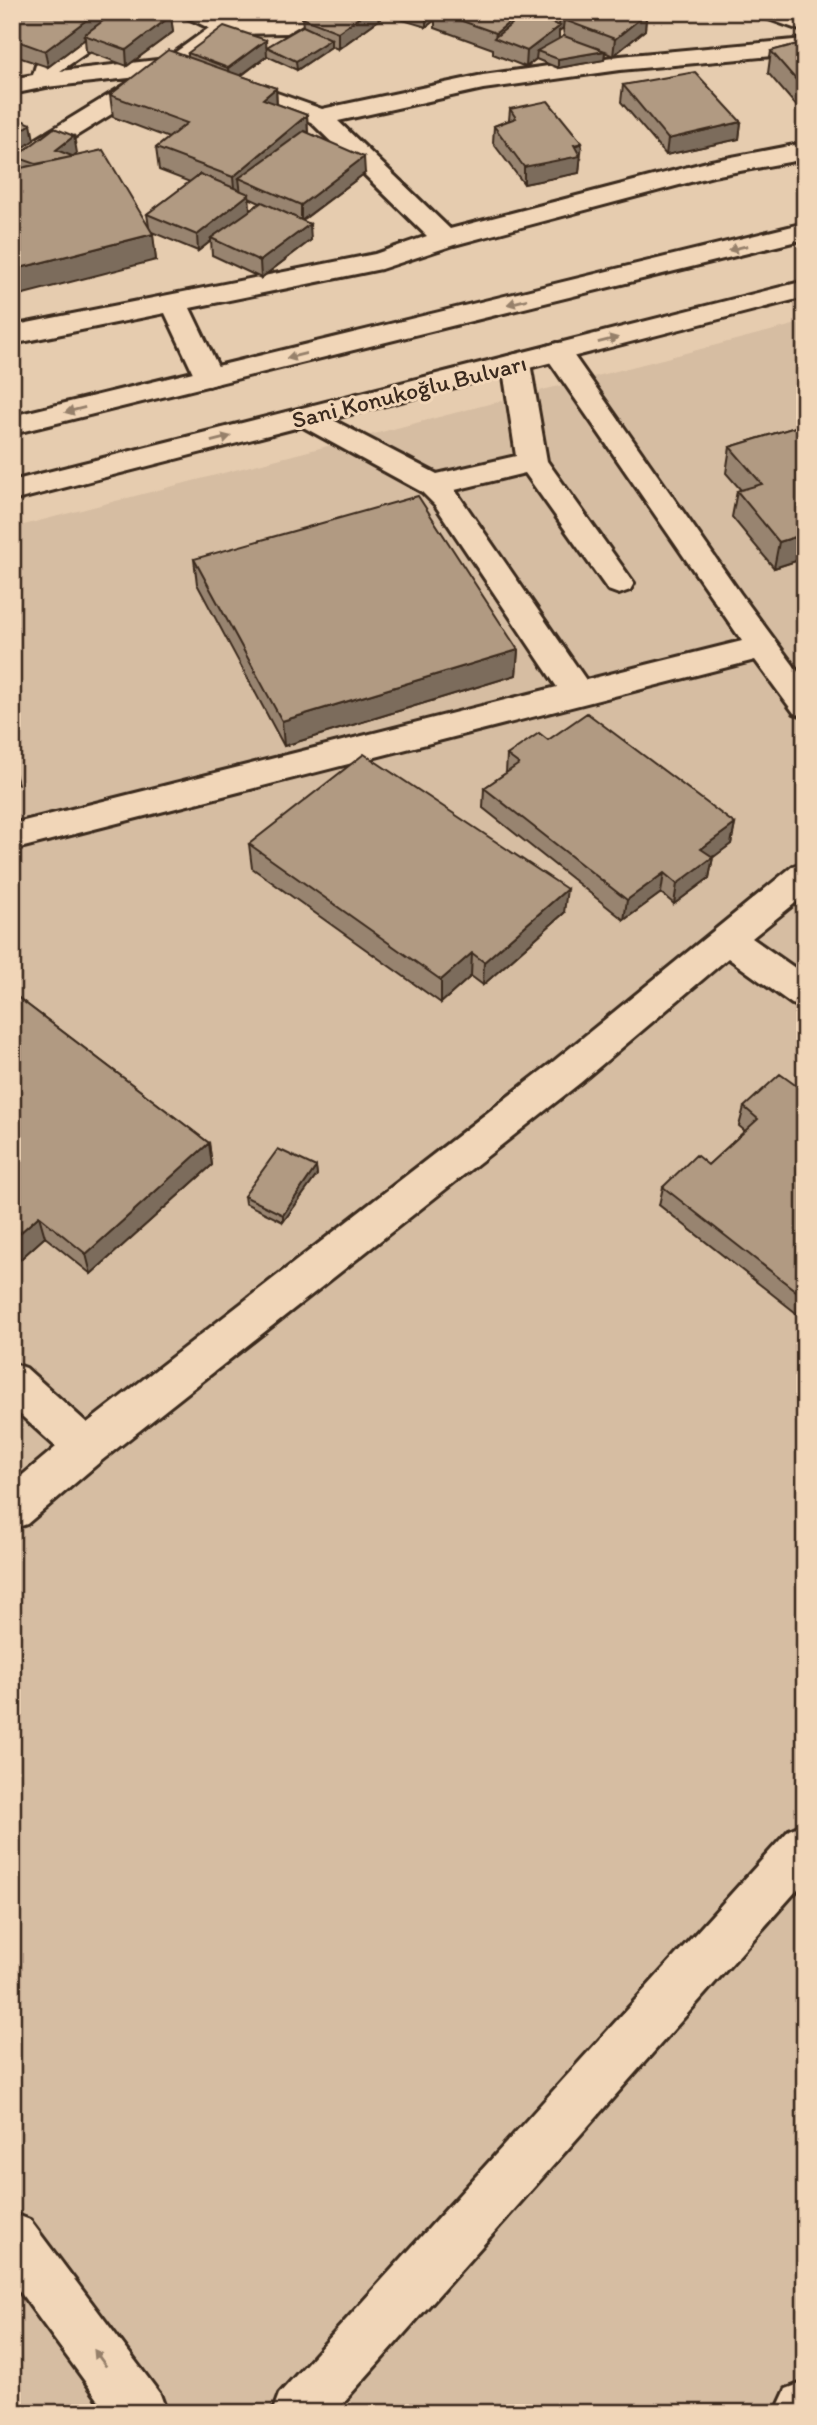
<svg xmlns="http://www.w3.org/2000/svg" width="817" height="2425" viewBox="0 0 817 2425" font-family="Itim,sans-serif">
	<rect width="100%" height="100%" fill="#e6ccaf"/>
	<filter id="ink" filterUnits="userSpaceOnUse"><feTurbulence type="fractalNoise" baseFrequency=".0143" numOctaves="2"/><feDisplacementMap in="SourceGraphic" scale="14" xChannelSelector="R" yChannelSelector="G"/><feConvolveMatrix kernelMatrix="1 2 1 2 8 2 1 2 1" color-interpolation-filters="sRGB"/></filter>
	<g filter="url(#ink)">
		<path fill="#d6bda2" d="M 805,322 L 805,2413 L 12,2413 L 12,528 Z"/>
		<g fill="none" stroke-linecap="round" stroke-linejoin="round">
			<g stroke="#3b2a1e" stroke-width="6">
				<path id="minor" d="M 117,12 L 146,12 L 60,71 L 166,59 L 209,28 L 186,17 L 182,12 L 214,12 L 230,20 L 273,21 L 288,12 L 318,12 L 314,17 L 287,33 L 232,34 L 192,63 L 322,109 L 483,75 L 620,56 L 805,39 L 805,53 L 620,70 L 483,89 L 338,121 L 450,229 L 711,161 L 805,143 L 805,159 L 713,176 L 454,245 L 381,269 L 190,308 L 223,377 L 219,383 L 209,386 L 199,383 L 195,377 L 165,313 L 12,344 L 12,326 L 375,254 L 427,236 L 311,122 L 170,72 L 166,73 L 168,76 L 165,81 L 21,170 L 12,173 L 12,154 L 138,77 L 46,87 L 12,94 L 12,79 L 33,75 L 36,65 Z
					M 759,12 L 793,12 L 805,17 L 805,32 L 763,17 Z
					M 557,343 L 567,346 L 740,593 L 805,681 L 805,716 L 794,713 L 755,660 L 12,850 L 12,824 L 557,687 L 435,505 L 422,492 L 296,423 L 292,417 L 296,411 L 306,408 L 316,411 L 437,474 L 516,456 L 502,363 L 506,357 L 516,354 L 526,357 L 530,363 L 547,461 L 634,583 L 630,590 L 619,594 L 608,590 L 525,473 L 455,490 L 586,680 L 742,641 L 543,352 L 547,346 Z
					M 805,862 L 805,895 L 752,938 L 805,975 L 805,1008 L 792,1004 L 728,958 L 580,1083 L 101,1461 L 27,1524 L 12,1529 L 12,1484 L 56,1447 L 12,1407 L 12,1363 L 26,1368 L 87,1423 L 554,1061 L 793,866 Z
					M 805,1823 L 805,1881 L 334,2413 L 272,2413 L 279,2394 L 789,1830 Z
					M 12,2213 L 30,2220 L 160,2394 L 167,2413 L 108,2413 L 12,2281 Z
					M 805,2382 L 805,2413 L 775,2413 L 786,2389 Z"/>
			</g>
			<g stroke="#3b2a1e" stroke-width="6">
				<path id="highway" d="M 805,223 L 805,239 L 12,434 L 12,416 Z
					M 805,281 L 805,297 L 12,501 L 12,481 Z"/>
			</g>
			<use href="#minor" fill="#f1d6b8" fill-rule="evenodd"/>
			<use href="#highway" fill="#f1d6b8" fill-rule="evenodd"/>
		</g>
		<path fill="#988470" stroke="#3b2a1e" stroke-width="2" fill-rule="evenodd" d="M 12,12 L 161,12 L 171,16 L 173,32 L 127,66 L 86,51 L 85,39 L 48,67 L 12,55 Z
			M 238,12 L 264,12 L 252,19 Z
			M 311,12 L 653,12 L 646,18 L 645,30 L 613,56 L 605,52 L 604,60 L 558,68 L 536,59 L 526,67 L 493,54 L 493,49 L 435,28 L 435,20 L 426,27 L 380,13 L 380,19 L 338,49 L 331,46 L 331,47 L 297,70 L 267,56 L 241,76 L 276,88 L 277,104 L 307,115 L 308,133 L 365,173 L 303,220 L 311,240 L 261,278 L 212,255 L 211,241 L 198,251 L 152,232 L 156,260 L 18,169 L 16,157 L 77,153 L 72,156 L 149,227 L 147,214 L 190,182 L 159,170 L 156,148 L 169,138 L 113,117 L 110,95 L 188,57 L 188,53 L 267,47 L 303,26 L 302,18 ZM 563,28 L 564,36 L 559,39 L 559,31 ZM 249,198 L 260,203 L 250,210 Z
			M 793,12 L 805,12 L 805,17 Z
			M 805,42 L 805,116 L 768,73 L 771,51 Z
			M 623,85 L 741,122 L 739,139 L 666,155 L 621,102 Z
			M 510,109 L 581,159 L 580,160 L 579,173 L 524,184 L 493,143 L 494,126 L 509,120 Z
			M 805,424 L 805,558 L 774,568 L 732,517 L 737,491 L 741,490 L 726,473 L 730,447 Z
			M 194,559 L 518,650 L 516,675 L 284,746 L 197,584 Z
			M 548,740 L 735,824 L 731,844 L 713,857 L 709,878 L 674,904 L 661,893 L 624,920 L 483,808 L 484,788 L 506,773 L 507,755 Z
			M 249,844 L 564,913 L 483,985 L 471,976 L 441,1003 L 252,868 Z
			M 12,993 L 209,1143 L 212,1165 L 91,1274 L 45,1237 L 16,1263 L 12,1260 Z
			M 805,1092 L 805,1320 L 659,1205 L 663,1187 L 708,1165 L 745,1131 L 739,1126 L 744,1107 Z
			M 316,1167 L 317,1175 L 283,1222 L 245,1203 L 244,1196 Z"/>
		<path fill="#7c6c5b" stroke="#3b2a1e" stroke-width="2" d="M 97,12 L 118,12 L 84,35 L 85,39 L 48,67 L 45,51 Z
			M 251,12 L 264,12 L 252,19 Z
			M 367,12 L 380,12 L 380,19 L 338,49 L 338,32 Z
			M 426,12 L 435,12 L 435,20 L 426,27 Z
			M 522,12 L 524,12 L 523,27 L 495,38 L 496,33 Z
			M 563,12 L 585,12 L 564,20 L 563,28 L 559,31 L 559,43 L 537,51 L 536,59 L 526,67 L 527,51 L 559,27 L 560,15 Z
			M 641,12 L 653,12 L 646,18 L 645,30 L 613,56 L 615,39 Z
			M 171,16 L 173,32 L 127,66 L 126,50 Z
			M 331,39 L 331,47 L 297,70 L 296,61 Z
			M 266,40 L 267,56 L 229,84 L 228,68 Z
			M 605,51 L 604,60 L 558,68 L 558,59 Z
			M 276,88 L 277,110 L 263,99 Z
			M 307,115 L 308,137 L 239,178 L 241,194 L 235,199 L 233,177 Z
			M 741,122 L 739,139 L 666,155 L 668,139 Z
			M 31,124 L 34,140 L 12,156 L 12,137 Z
			M 74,136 L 77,153 L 72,157 L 56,150 Z
			M 582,143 L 579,173 L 524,184 L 524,167 Z
			M 364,157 L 365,173 L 301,221 L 301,205 Z
			M 249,194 L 250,211 L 211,238 L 211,241 L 198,251 L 197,235 Z
			M 310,224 L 311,240 L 261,278 L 260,261 Z
			M 153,234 L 156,260 L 12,297 L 12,270 Z
			M 805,534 L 805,558 L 774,568 L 779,542 Z
			M 518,650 L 516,675 L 284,746 L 282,721 Z
			M 12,762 L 18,784 L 12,786 Z
			M 735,824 L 731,844 L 699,868 L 713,857 L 709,878 L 674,904 L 677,884 L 701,849 Z
			M 664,873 L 661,893 L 624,920 L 627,900 Z
			M 567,889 L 564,913 L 483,985 L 484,962 Z
			M 472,953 L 471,976 L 441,1003 L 441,980 Z
			M 209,1143 L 212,1165 L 91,1274 L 86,1254 Z
			M 316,1167 L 317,1175 L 283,1222 L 283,1215 Z
			M 39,1216 L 45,1237 L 16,1263 L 12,1251 L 12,1240 Z"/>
		<path fill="#b19a82" stroke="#3b2a1e" stroke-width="2" d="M 12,12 L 43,12 L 47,14 L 50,12 L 97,12 L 45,51 L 12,39 Z
			M 115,12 L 161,12 L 171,16 L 126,50 L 84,35 Z
			M 311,12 L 367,12 L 338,32 L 302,18 Z
			M 437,12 L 522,12 L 496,33 Z
			M 573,12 L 642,12 L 646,14 L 615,39 L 564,20 Z
			M 526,13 L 560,26 L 527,51 L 494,38 Z
			M 224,26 L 266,40 L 228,68 L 188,53 Z
			M 303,26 L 331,39 L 296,61 L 267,47 Z
			M 564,36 L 605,51 L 558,59 L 537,51 Z
			M 805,42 L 805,90 L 771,51 Z
			M 168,50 L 276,88 L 263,99 L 307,115 L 233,177 L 156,148 L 187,123 L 110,95 Z
			M 695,72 L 741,122 L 668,139 L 623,85 Z
			M 548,101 L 582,143 L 574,145 L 580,156 L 524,167 L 494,126 L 516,118 L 510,109 Z
			M 12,116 L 31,124 L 12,137 Z
			M 54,128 L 74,136 L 56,150 L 72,156 L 71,157 L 36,164 L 16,157 Z
			M 304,131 L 364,157 L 301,205 L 239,178 Z
			M 103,150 L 153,234 L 12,270 L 12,170 Z
			M 200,174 L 249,194 L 197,235 L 147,214 Z
			M 262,202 L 310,224 L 260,261 L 211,238 Z
			M 805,424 L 805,534 L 779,542 L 737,491 L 762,484 L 730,447 Z
			M 418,496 L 518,650 L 282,721 L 194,559 Z
			M 587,713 L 735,824 L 701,849 L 713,857 L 677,884 L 664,873 L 627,900 L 484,788 L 519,764 L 507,755 L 539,733 L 548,740 Z
			M 364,754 L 567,889 L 484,962 L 472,953 L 441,980 L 249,844 Z
			M 12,993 L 209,1143 L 86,1254 L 39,1216 L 12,1240 Z
			M 780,1074 L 805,1092 L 805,1298 L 663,1187 L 696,1155 L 708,1165 L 758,1119 L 744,1107 Z
			M 278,1149 L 316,1167 L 283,1215 L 244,1196 Z"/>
		<defs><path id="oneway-solid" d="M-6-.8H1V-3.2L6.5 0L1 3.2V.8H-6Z" transform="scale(1.75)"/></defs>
		<g fill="#96806b">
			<use href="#oneway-solid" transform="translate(738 248) rotate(166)"/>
			<use href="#oneway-solid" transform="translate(517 302) rotate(166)"/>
			<use href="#oneway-solid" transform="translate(608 340) rotate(-14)"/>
			<use href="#oneway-solid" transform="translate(296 356) rotate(166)"/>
			<use href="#oneway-solid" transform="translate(75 410) rotate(166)"/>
			<use href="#oneway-solid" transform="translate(221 439) rotate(-15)"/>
			<use href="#oneway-solid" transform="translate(100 2358) rotate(-126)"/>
		</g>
	</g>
	<g text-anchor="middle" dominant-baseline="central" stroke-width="6" stroke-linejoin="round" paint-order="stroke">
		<g font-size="24" fill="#3b2a1e" stroke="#f1d6b8">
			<text transform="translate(409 391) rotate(-14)">Sani Konukoğlu Bulvarı</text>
		</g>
	</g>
	<rect width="817" height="2425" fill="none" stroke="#f1d6b8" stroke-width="42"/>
	<rect x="21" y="21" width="775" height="2383" fill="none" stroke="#3b2a1e" stroke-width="2.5" filter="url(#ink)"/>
</svg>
